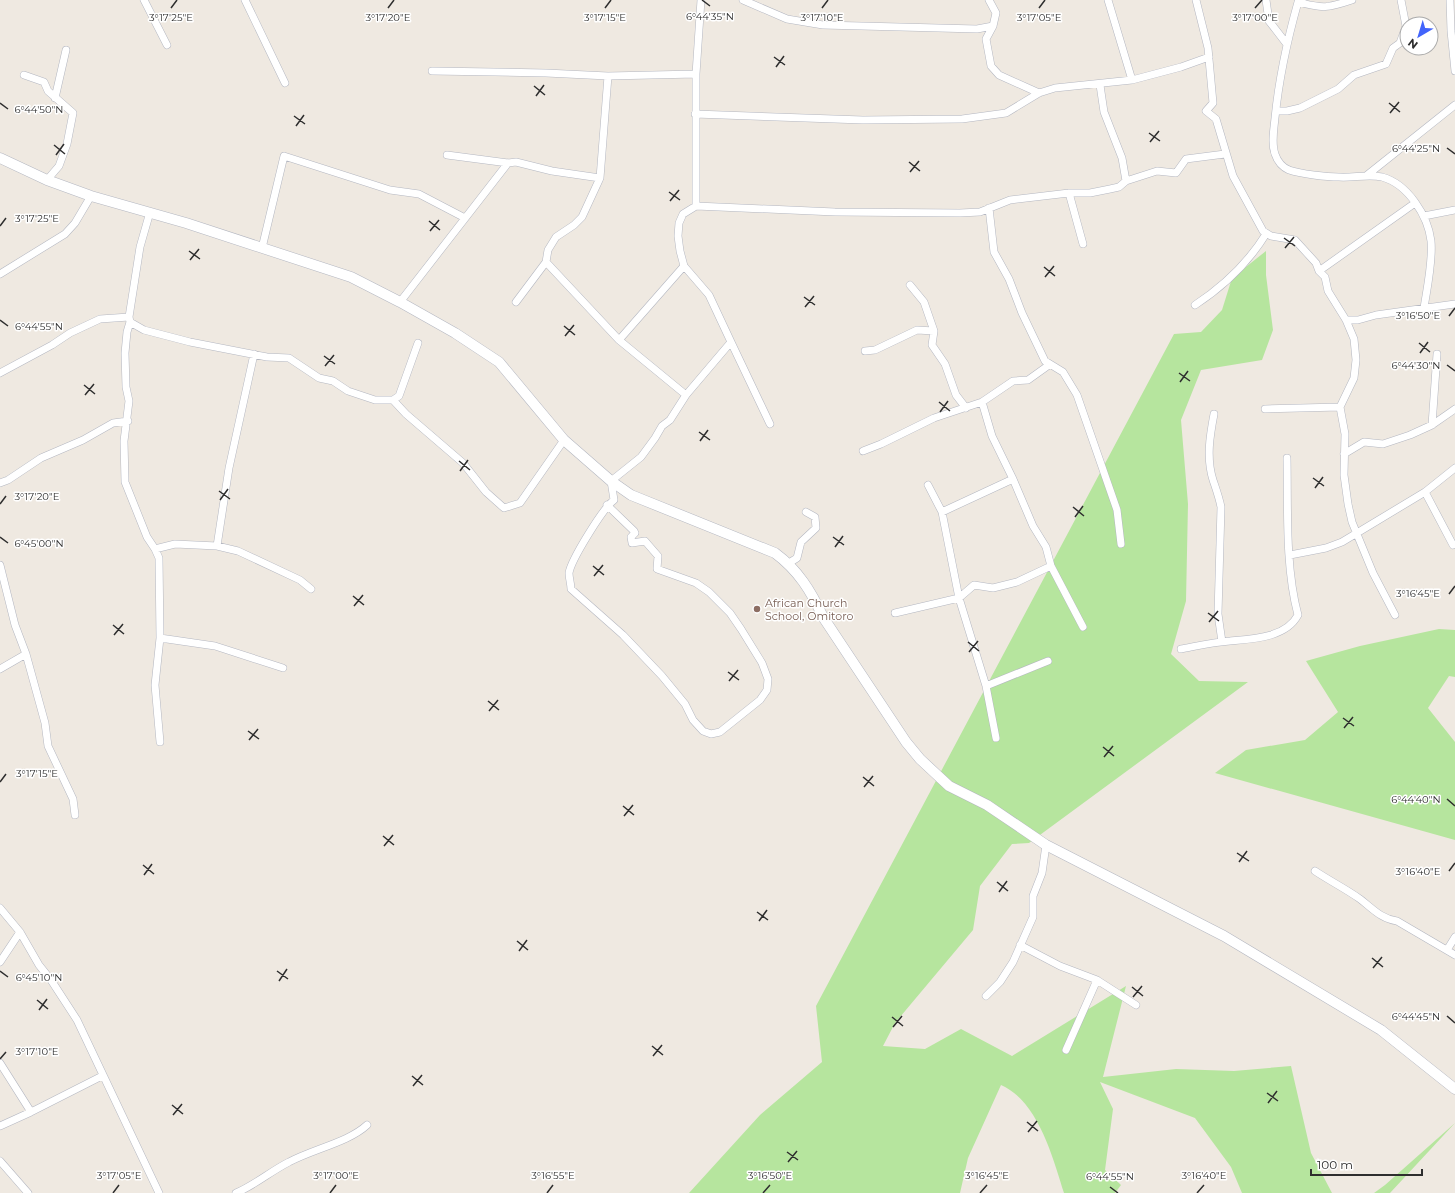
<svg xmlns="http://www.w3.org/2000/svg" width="1455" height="1193" viewBox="0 0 1455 1193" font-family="Montserrat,sans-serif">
	<rect width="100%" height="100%" fill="#efe9e1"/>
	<path fill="#b6e59e" d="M 1266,251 L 1266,275 L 1273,330 L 1262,360 L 1201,370 L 1181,420 L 1188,504 L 1186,601 L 1171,654 L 1199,681 L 1248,682 L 1029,843 L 1012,844 L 980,886 L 973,930 L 895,1023 L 883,1046 L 925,1049 L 961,1029 L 1012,1056 L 1126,986 L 1103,1077 L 1176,1069 L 1234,1071 L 1291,1066 L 1311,1153 L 1332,1193 L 1242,1193 L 1231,1167 L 1195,1118 L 1100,1082 L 1113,1109 L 1105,1170 L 1121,1185 L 1115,1193 L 1064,1193 C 1053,1158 1038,1101 1001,1085 L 968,1158 L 960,1193 L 689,1193 L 760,1115 L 822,1062 L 816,1006 L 1174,334 L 1201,332 L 1222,310 L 1232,278 Z
		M 1439,629 L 1455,630 L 1455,677 L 1449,676 L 1428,708 L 1455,742 L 1455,840 L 1215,773 L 1246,750 L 1305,740 L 1338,712 L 1306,661 L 1360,646 Z
		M 1455,1123 L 1390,1193 L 1374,1193 L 1385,1185 Z"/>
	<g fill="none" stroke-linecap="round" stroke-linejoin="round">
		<g stroke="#b4b7c1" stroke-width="8">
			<path id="street" d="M 144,0 L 167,45
				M 245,0 L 285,83
				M 743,0 L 787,19 L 823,25 L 977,29 L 993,26 L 996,13 L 989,0
				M 1108,0 L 1132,80
				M 1196,0 L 1208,48 L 1213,103 L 1206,111 L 1216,119 L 1233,176 L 1263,231 L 1271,236 L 1295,240 L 1316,263 L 1319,271 L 1325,277 L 1328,291 L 1346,320 L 1354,339 L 1356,360 L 1354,378 L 1340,407 L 1345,434 L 1344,475 L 1348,504 L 1352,522 L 1373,573 L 1395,615
				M 1266,0 L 1269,21 L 1286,43
				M 1302,0 L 1298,2 C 1287,41 1279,78 1275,118 C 1274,129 1271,143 1275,154 C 1277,160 1282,167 1289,170 C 1301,174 1326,177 1339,177 C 1353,178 1368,174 1382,177 C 1408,184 1428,216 1431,241 C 1433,261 1427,288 1424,308
				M 1450,0 L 1451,31 L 1455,71
				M 1298,2 C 1323,9 1328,8 1352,0
				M 993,26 L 986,39 L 991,66 L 999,75 L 1039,93
				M 432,71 L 546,73 L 608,76 L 696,74
				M 24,75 L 44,82 L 48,91 L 73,113 L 67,144 L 59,166 L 47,180
				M 1100,85 L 1104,112 L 1122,158 L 1126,181
				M 55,98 L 66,50
				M 1276,111 L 1287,111 L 1300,108 L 1338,89 L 1354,75 L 1386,64 L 1393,48 L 1400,43 L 1406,26 L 1401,0
				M 695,114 L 863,120 L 962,119 L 1006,113 L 1039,93 L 1055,88 L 1132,80 L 1181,67 L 1209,57
				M 447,155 L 508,163 L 516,162 L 552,171 L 600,178
				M 1366,176 L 1455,105
				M 1069,193 L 1083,244
				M 696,206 L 835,212 L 960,213 L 980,212 L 1010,200 L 1069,193 L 1090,193 L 1110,189 L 1119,187 L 1126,181 L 1157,171 L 1176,173 L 1186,159 L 1225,154
				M 989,208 L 994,252 L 1009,279 L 1022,313 L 1045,361 L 1063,372 L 1077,395 L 1117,510 L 1121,544
				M 150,212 L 140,247 L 129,317 L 130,322 L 127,332 L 125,353 L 126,387 L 129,401 L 124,441 L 125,482 L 147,537 L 155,549 L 159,558 L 160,638 L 155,685 L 160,742
				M 1424,216 L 1455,210
				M 262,248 L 284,156 L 390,190 L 419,194 L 465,218
				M 546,262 L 619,340 L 686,395
				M 1319,271 L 1415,203
				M 0,274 L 65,234 L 75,223 L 91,196
				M 910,285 L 924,302 L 934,331 L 932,345 L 945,364 L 956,395 L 966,408
				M 400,302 L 508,163
				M 516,302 L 546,262 L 548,250 L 556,237 L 574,225 L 582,217 L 600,178 L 608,76
				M 1195,305 C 1224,286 1248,263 1266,234
				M 1346,320 L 1358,320 L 1376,315 L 1455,304
				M 130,322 L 144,330 L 190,342 L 267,357 L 289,358 L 319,378 L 333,381 L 348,391 L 375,400 L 393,400 L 399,396 L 418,343
				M 619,340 L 684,266
				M 731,342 L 770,424
				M 865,351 L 875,350 L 917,330 L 934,331
				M 0,373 L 52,345 L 70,333 L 100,319 L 129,317
				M 393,400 L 406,414 L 463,463 L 486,492 L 504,508 L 520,503 L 564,440
				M 982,402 L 992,436 L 1013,479 L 1033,526 L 1046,547 L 1051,566 L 1083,627
				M 1265,409 L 1340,407
				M 1214,414 C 1210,435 1206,458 1213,480 C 1216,489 1219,497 1221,507 L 1218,614 L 1222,642
				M 1432,425 L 1437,354
				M 863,451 L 881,444 L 934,418 L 982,402 L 1013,381 L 1028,380 L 1049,365
				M 1344,454 L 1364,442 L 1383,444 L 1410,435 L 1432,425 L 1455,409
				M 0,483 L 8,480 L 41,458 L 83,440 L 113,423 L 128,421
				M 928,485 L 942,512 L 959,598 L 986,686 L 996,738
				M 1425,492 L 1453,545
				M 607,505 L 634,531 L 635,533 L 631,537 L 632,543 L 645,541 L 658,556 L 657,569 L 696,583 L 709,592 L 730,613 L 741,629 L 762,663 L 768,679 L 767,690 L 760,700 L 720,732 L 711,734 L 703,731 L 693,720 L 685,704 L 662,676 L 623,635 L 571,589 C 571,584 569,578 569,573 C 571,560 603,508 614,500 L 611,481 L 641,457 L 655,438 L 662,426 L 670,420 L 686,395 L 731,342 L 709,295 L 684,266 L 680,251 L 678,236 L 679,223 L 683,214 L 696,206 L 696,74 L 701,0
				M 942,512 L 1013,479
				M 217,546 L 229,468 L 254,354
				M 155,549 L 175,544 L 217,546 L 238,551 L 300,580 L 311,589
				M 1290,555 L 1326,548 L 1342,542 L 1425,492 L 1455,468
				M 789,563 L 797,558 L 801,542 L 816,528 L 815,517 L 806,512
				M 0,565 L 15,625 L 26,654 L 45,723 L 48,746 L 73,799 L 75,815
				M 895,613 L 959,598 L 974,585 L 993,588 L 1017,582 L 1051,566
				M 160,638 L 215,646 L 283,668
				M 1181,649 C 1197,646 1214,642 1230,641 C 1252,639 1286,638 1298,615 C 1285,567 1288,508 1287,458
				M 0,669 L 26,654
				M 986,686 L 1048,661
				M 1315,871 C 1330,881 1346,889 1360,899 C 1372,908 1381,919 1397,921 L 1455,955
				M 0,908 L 20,932 L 39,965 L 51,980 L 77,1020 L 159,1193
				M 1020,945 L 1060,966 L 1097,980 L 1136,1005
				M 1447,950 L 1455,937
				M 0,962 L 20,932
				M 986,996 L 1000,982 L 1013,962 L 1033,917 L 1033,896 L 1042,873 L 1046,845
				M 1066,1050 L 1097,980
				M 0,1063 L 31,1112
				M 0,1126 L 31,1112 L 102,1076
				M 0,1161 L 28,1193
				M 236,1193 C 255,1185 271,1171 289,1162 C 313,1149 349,1142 367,1125"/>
		</g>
		<g stroke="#b4b7c1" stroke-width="11">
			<path id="secondary" d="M 0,158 L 47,180 L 91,196 L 186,223 L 351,277 L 400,302 L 455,333 L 499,362 L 564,440 L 611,481 L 631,495 L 775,553 C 798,570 811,591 823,617 L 906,742 L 920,759 L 949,786 L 987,805 L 1046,845 L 1224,936 L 1381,1030 L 1455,1089"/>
		</g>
		<use href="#street" stroke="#fff" stroke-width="7"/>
		<use href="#secondary" stroke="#fff" stroke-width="10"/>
	</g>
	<path fill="none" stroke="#2e2e2e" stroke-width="1.5" d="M 702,0 L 710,6M 171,8 L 177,0M 388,8 L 394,0M 605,8 L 611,0M 822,8 L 828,0M 1039,8 L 1045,0M 1255,8 L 1262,0M 774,57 L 785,65M 776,67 L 784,56M 534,86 L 545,95M 536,96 L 544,85M 0,103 L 8,109M 1389,103 L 1400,112M 1390,113 L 1399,102M 294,116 L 305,124M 296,126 L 304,115M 1149,133 L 1160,141M 1150,142 L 1159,131M 54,145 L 65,154M 1447,148 L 1455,154M 56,155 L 64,144M 909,162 L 920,171M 910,172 L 919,161M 669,192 L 680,200M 670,201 L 679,190M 429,221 L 440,230M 0,226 L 6,218M 430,231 L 439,220M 1284,238 L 1295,246M 1285,248 L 1294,237M 189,251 L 200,259M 190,260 L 199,249M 1044,267 L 1055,276M 1045,277 L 1054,266M 804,297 L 815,305M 805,307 L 814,296M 1449,316 L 1455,308M 0,320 L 8,326M 564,326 L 575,335M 565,336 L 574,325M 1419,343 L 1430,352M 1420,353 L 1428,342M 324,356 L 335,364M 1447,365 L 1455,371M 325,366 L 334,355M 1179,373 L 1190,381M 1180,382 L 1188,371M 84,385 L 95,394M 85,395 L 94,384M 939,402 L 950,411M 940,412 L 948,401M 699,432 L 710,440M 700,441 L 708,430M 459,461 L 470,470M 460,471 L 468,460M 1313,478 L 1324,486M 1315,488 L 1323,477M 219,491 L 230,499M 220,500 L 228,489M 0,504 L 6,496M 1073,507 L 1084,516M 1075,517 L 1083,506M 0,537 L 8,543M 833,537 L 844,545M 835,547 L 843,536M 593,566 L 604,575M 594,576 L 603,565M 1449,594 L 1455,586M 353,596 L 364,605M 354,606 L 363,595M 1208,613 L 1219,621M 1209,622 L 1218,611M 113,625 L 124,634M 114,635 L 123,624M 968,642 L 979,651M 969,652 L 978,641M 728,672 L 739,680M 729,681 L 738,670M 488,701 L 499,710M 489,711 L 498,700M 1343,718 L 1354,726M 1344,728 L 1353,717M 248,731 L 259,739M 249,740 L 258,729M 1103,747 L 1114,756M 1104,757 L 1113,746M 863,777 L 874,786M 0,782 L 6,774M 864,787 L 873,776M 1447,799 L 1455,806M 623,806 L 634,815M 624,816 L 633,805M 383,836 L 394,845M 384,846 L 393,835M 1237,853 L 1249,861M 1239,862 L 1247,851M 143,865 L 154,874M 1449,871 L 1455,863M 144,875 L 152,864M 997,882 L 1008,891M 999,892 L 1007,881M 757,912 L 768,920M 759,921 L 767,910M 517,941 L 528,950M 519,951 L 527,940M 1372,958 L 1383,967M 1373,968 L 1382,957M 0,971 L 8,977M 277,971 L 288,979M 279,981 L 287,969M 1132,987 L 1143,996M 1133,997 L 1142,986M 37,1000 L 48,1009M 39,1010 L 47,999M 1447,1016 L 1455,1023M 892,1017 L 903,1026M 893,1027 L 902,1016M 652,1046 L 663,1055M 653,1056 L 662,1045M 0,1059 L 6,1052M 412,1076 L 423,1085M 413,1086 L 422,1075M 1267,1093 L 1278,1101M 1268,1103 L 1277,1091M 172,1105 L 183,1114M 173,1115 L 182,1104M 1027,1122 L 1038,1131M 1028,1132 L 1037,1121M 787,1152 L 798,1160M 788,1162 L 797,1151M 1110,1187 L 1118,1193M 113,1193 L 119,1185M 330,1193 L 336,1185M 547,1193 L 553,1185M 763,1193 L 770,1185M 980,1193 L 987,1185M 1197,1193 L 1204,1185"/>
	<circle fill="#8d6e63" stroke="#fff" stroke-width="1.5" cx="757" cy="609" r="4"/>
	<g text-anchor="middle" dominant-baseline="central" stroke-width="3" stroke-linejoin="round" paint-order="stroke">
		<g font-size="11" fill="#785e54" stroke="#fff" text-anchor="start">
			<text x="765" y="603">African Church<tspan x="765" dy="13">School, Omitoro</tspan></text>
		</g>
	</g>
	<g font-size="10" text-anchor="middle" fill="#2e2e2e" stroke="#fff" stroke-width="3" stroke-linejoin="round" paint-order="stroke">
		<text x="710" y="20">6°44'35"N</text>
		<text x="171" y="21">3°17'25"E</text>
		<text x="388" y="21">3°17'20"E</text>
		<text x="605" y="21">3°17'15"E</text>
		<text x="822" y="21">3°17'10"E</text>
		<text x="1039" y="21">3°17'05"E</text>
		<text x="1255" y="21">3°17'00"E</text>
		<text x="39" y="113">6°44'50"N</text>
		<text x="1416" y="152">6°44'25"N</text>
		<text x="37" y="222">3°17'25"E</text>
		<text x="1418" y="319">3°16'50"E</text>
		<text x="39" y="330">6°44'55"N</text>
		<text x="1416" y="369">6°44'30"N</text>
		<text x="37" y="500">3°17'20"E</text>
		<text x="39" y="547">6°45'00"N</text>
		<text x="1418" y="597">3°16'45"E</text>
		<text x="37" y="777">3°17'15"E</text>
		<text x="1416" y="803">6°44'40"N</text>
		<text x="1418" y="875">3°16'40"E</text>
		<text x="39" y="981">6°45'10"N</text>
		<text x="1416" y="1020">6°44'45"N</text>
		<text x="37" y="1055">3°17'10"E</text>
		<text x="119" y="1179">3°17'05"E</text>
		<text x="336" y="1179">3°17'00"E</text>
		<text x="553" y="1179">3°16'55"E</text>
		<text x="770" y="1179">3°16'50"E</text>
		<text x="987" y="1179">3°16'45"E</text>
		<text x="1204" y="1179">3°16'40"E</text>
		<text x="1110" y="1180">6°44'55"N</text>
	</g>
	<g transform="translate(1419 36) rotate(218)"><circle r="19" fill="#ffffff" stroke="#ababab"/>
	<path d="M0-3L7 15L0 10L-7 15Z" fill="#4264fb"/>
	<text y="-6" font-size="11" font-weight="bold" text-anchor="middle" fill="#2e2e2e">N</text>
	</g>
	<path d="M1311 1169v6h111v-6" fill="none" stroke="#2e2e2e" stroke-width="2"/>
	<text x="1317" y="1169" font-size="12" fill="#2e2e2e" stroke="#ffffff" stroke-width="3" paint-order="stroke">100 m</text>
</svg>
